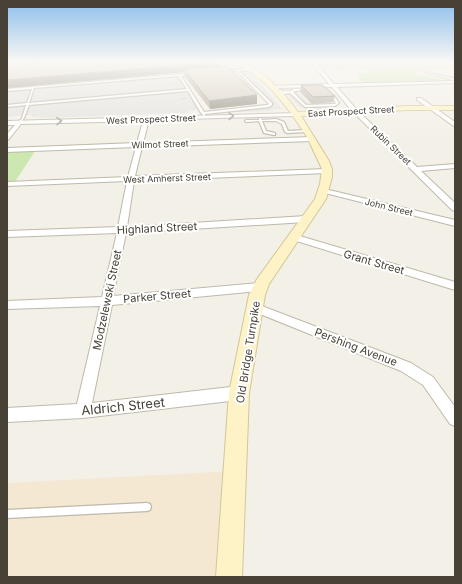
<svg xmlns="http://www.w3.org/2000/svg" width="462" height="584" viewBox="0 0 462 584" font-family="Inter,sans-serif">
	<rect width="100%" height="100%" fill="#f3f0e7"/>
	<path fill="#f5e8d3" d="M 235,471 L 229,577 L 7,577 L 7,483 Z"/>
	<path fill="#cce7b0" d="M 366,62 L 455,62 L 455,69 C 438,70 433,71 417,65 L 426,71 L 417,72 L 416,75 L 438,78 L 444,82 L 365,84 L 356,76 L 360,76 L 357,73 L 368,73 L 371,70 L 351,67 L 340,70 L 331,67 L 367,65 L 365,63 Z
		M 35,151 L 15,182 L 7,182 L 7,152 Z"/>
	<path fill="#e5e3df" d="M 247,71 L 263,86 L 282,109 L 273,109 L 273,111 L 232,112 L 231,110 L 270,105 L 239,72 Z
		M 179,75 L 200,110 L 189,111 L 189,113 L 38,118 L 40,116 L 32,117 L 32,115 L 7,117 L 7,90 Z
		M 291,92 L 298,92 L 310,104 L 331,102 L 334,105 L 330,106 L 331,108 L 308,110 L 299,107 L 287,95 L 292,94 Z"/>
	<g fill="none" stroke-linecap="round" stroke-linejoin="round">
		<g stroke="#bfb9aa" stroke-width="2.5">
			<path id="lane" d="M 225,62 L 229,63 L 228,64 Z
				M 363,65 L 364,66 L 316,66 L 317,65 Z
				M 252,68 L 253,69 L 239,71 L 272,103 L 272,105 L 269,107 L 205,114 L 205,115 L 204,116 L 201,113 L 188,91 L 29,105 L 24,118 L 20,123 L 19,122 L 22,118 L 26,105 L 7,107 L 7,105 L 27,103 L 32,89 L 7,91 L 7,89 L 192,73 L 193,74 L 181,76 L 204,112 L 267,105 L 269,104 L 237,71 L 225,71 ZM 178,76 L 187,89 L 29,103 L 34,88 Z
				M 426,71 L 433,74 L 452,78 L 455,79 L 455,81 C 445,76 435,77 425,72 Z
				M 308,88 L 309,90 L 295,91 L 293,92 L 306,105 L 334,104 L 336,103 L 332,98 L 328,97 L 329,95 L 334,96 L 339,103 L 335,106 L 305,107 L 290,93 L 279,95 L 278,93 L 285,92 L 275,91 L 276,90 L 290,91 L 294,89 Z
				M 259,118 L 261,118 L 262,120 L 276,119 L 284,122 L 288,131 L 307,130 L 309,131 L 307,132 L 287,133 L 285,132 L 282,124 L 276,121 L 262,121 L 266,131 L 275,133 L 275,135 L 274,135 L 264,133 L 259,121 L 246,122 L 245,121 L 246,120 L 259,120 Z
				M 147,503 L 150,504 L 151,507 L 150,510 L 147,511 L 7,518 L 7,510 Z"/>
		</g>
		<g stroke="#bfb9aa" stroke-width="2">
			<path id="street" d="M 262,62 L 271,62 L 246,67 L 244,66 Z
				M 311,62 L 315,62 L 334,84 L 455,81 L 455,83 L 337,87 L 357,110 L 417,167 L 455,164 L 455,168 L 421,171 L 455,203 L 455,211 L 452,210 L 353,112 L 332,87 L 272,88 L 270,87 L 272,86 L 329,84 Z
				M 417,98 L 421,98 L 455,122 L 455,127 L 417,100 Z
				M 297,113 L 298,114 L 295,116 L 149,120 L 143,143 L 312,137 L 315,139 L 312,141 L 142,147 L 135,176 L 327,169 L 331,171 L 327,173 L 134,181 L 127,227 L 306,216 L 310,219 L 306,222 L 126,233 L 113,296 L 259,283 L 263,284 L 264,287 L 263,290 L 259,291 L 112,305 L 92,403 L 239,386 L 244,388 L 246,393 L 244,398 L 239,400 L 83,418 L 7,422 L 7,408 L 77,404 L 100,306 L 7,309 L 7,301 L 102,297 L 117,233 L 7,237 L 7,231 L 118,227 L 127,181 L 7,186 L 7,182 L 128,177 L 136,147 L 7,152 L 7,148 L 137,143 L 143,121 L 21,124 L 9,139 L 7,140 L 7,134 L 15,125 L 7,125 L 7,121 Z
				M 320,190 L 329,190 L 455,220 L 455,226 L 329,194 L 320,194 Z
				M 293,234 L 455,282 L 455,290 L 290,239 L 288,237 L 290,235 Z
				M 254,303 L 411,363 L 433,377 L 455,407 L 455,426 L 450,424 L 423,385 L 401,371 L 250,310 L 248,307 L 250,304 Z"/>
		</g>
		<g stroke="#d3c698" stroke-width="2">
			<path id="secondary" d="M 39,62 L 58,62 L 55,64 L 7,69 L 7,65 Z
				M 235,62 C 256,61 286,95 298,112 L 407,106 L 455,106 L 455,110 L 407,110 L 301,116 L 329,161 L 332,169 L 332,177 L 326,199 L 269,284 L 265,295 L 249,393 L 242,577 L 216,577 L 229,393 L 249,295 L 257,279 L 315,199 L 320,184 L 322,169 L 307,137 L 291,113 L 272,90 L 261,80 Z"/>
		</g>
		<path stroke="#c1b59b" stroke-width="1" stroke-dasharray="1 1" stroke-linecap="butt" d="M 172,84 L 178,83
			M 180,99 L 187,98"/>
		<use href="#lane" fill="#fff" fill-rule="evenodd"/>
		<use href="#street" fill="#fff" fill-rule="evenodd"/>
		<use href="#secondary" fill="#fef3c7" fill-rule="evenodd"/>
	</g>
	<path fill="#b7b0a3" d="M 31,62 L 31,64 L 219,62 L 219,67 L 257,104 L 210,109 L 185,77 L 184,72 L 7,88 L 7,63 Z
		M 301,85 L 335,96 L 333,102 L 312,104 L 300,92 Z"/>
	<path fill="#959084" d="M 219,62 L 219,69 L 184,69 L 184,72 L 7,88 L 7,80 Z
		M 257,95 L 257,104 L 210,109 L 209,101 Z"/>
	<path fill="#d5cdbd" stroke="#959084" d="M 31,62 L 30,64 L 58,62 L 219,62 L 7,80 L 7,63 Z
		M 227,66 L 257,95 L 209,101 L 184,69 Z
		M 301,85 L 321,85 L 326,88 L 335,96 L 313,97 Z"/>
	<defs><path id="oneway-chevron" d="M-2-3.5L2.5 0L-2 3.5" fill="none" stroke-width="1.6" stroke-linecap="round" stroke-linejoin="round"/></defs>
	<g stroke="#a3a09a">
		<use href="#oneway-chevron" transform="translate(231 116) rotate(-2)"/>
		<use href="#oneway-chevron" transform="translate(59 121) rotate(-1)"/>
	</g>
	<linearGradient id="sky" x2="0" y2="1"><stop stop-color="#8dbeeb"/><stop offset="0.43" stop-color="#faf8f4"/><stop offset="1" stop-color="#faf8f4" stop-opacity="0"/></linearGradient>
	<rect width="462" height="144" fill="url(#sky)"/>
	<g text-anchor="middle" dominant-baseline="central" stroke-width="4" stroke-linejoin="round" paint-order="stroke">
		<g font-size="9" fill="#474136" stroke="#fff">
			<text transform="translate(351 111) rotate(-3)">East Prospect Street</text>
			<text transform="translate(151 119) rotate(-2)">West Prospect Street</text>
			<text transform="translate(160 144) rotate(-2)">Wilmot Street</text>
			<text transform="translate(391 145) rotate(44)">Rubin Street</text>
			<text transform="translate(167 178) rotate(-2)">West Amherst Street</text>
			<text transform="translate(389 207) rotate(14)">John Street</text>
		</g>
		<g font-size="11" fill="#474136" stroke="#fff">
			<text transform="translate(157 228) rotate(-3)">Highland Street</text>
			<text transform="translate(374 262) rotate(16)">Grant Street</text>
			<text transform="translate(157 296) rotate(-5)">Parker Street</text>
			<text transform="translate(107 300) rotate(-78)">Modzelewski Street</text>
			<text transform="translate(356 347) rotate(21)">Pershing Avenue</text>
			<text transform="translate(248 352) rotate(-81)">Old Bridge Turnpike</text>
		</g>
		<g font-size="13" fill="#474136" stroke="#fff">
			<text transform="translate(123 406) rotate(-6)">Aldrich Street</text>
		</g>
	</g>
	<rect width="462" height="584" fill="none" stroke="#474136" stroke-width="16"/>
</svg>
